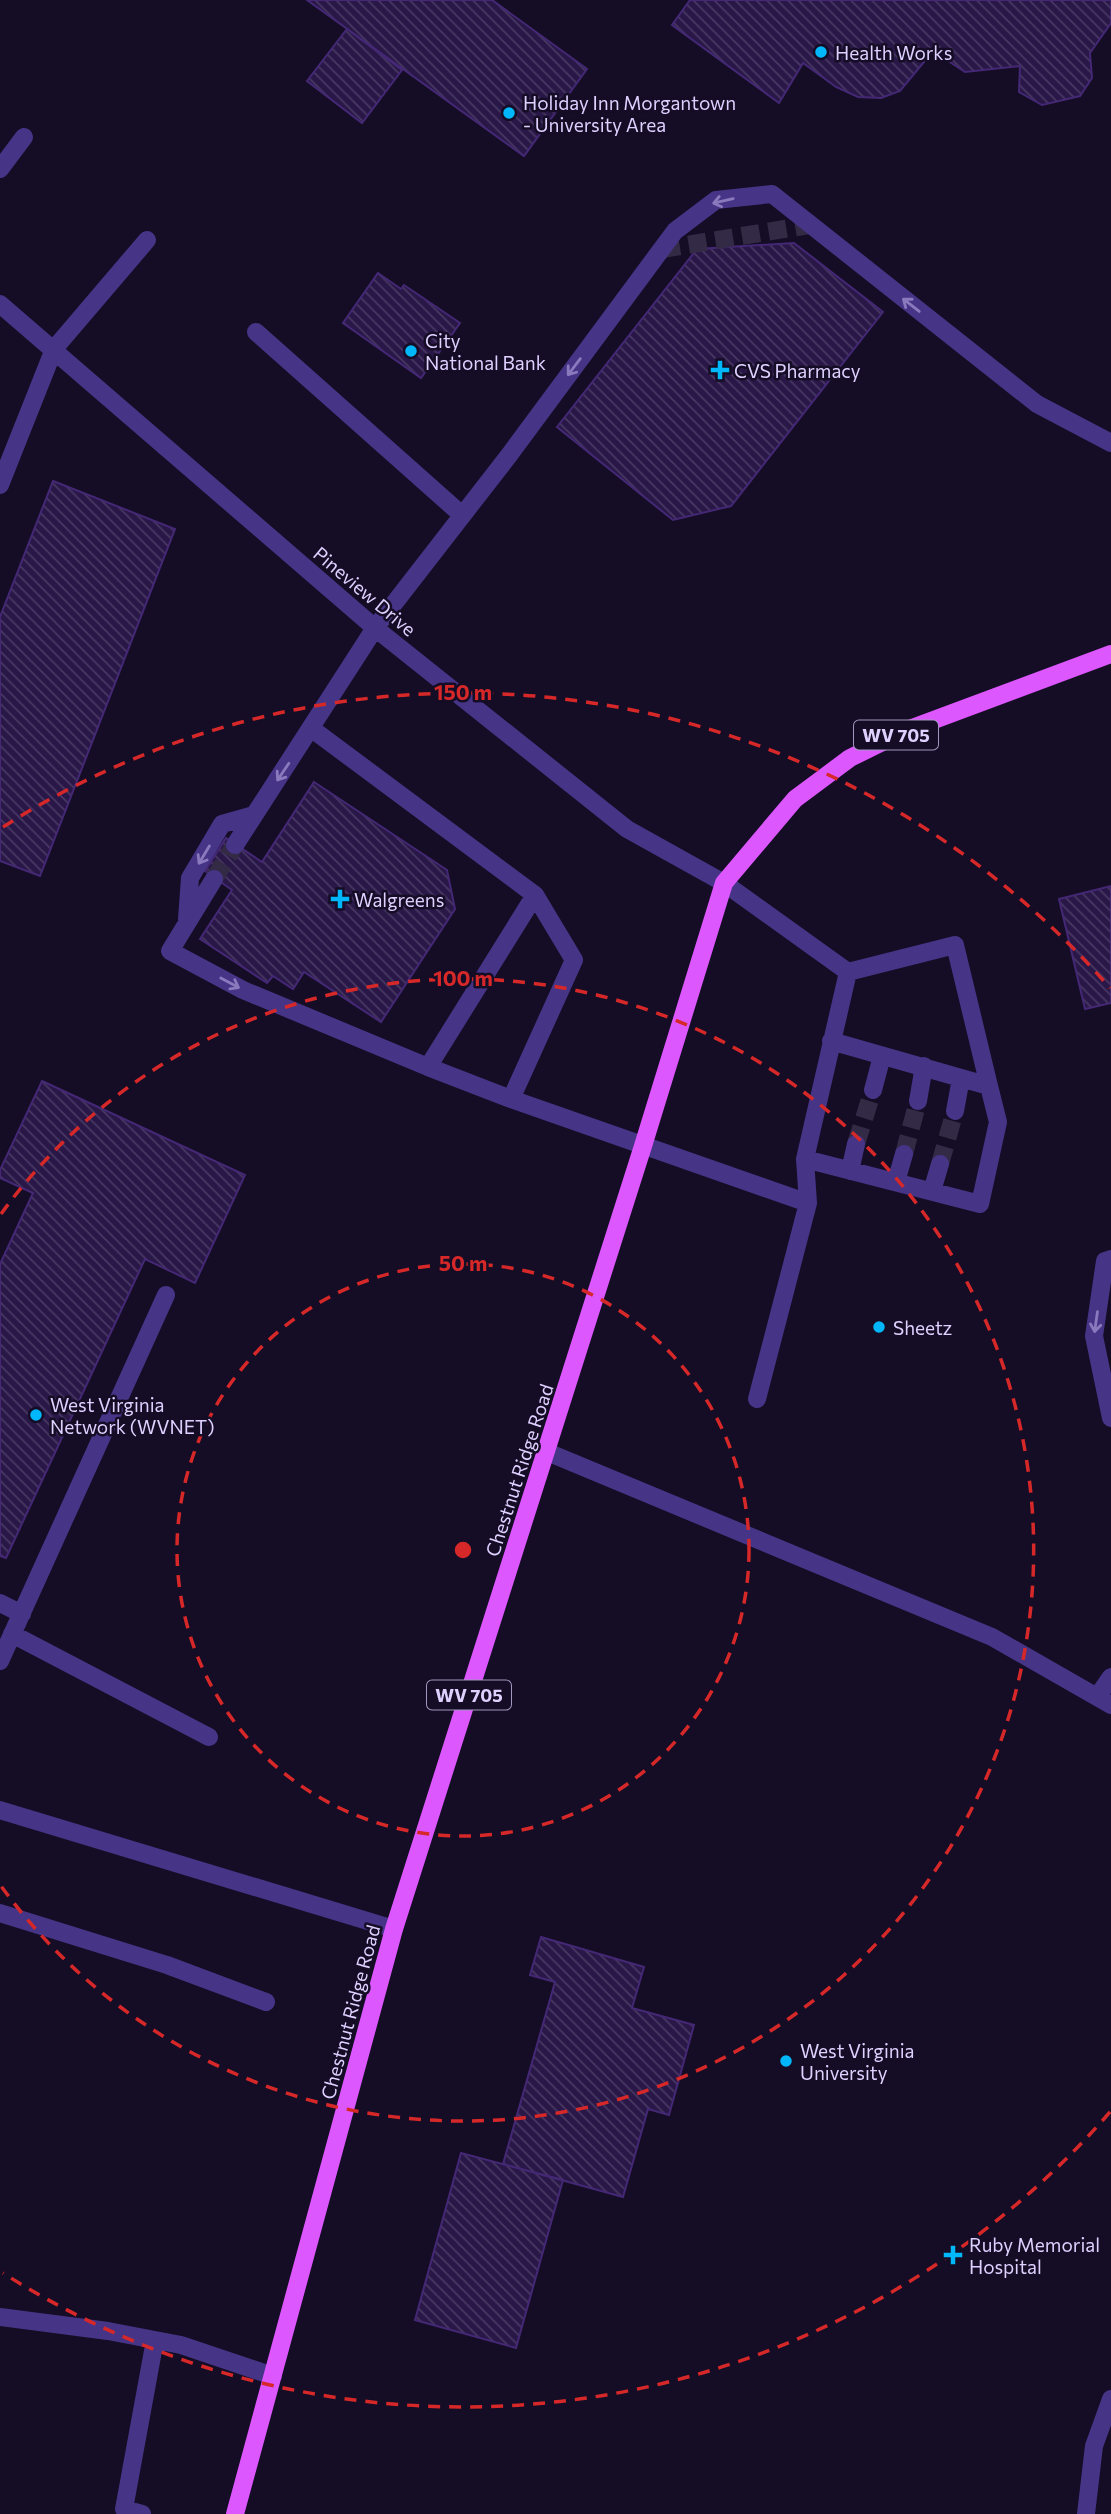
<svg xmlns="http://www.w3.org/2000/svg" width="1111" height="2514" viewBox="0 0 1111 2514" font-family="Commissioner,sans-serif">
	<defs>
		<pattern id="building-back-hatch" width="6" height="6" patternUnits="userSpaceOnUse" patternTransform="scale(1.75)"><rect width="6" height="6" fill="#291747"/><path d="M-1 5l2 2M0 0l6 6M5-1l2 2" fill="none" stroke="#483863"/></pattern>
	</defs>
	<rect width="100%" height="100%" fill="#150d25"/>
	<path fill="url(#building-back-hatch)" stroke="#442875" stroke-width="2" d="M 307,0 L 492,0 L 587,69 L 524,156 Z
		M 690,0 L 1111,0 L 1111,23 L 1090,53 L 1092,78 L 1080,96 L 1042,105 L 1019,92 L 1020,66 L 965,72 L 933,51 L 900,91 L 881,98 L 858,97 L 836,87 L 803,63 L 779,103 L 672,25 Z
		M 347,29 L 402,70 L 362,123 L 307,81 Z
		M 794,243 L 883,312 L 731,506 L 673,520 L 557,427 L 697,249 Z
		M 378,273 L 401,289 L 404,285 L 460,323 L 421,378 L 343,323 Z
		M 53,481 L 175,529 L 40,876 L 0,861 L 0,617 Z
		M 314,782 L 447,870 L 455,909 L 381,1022 L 304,972 L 293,989 L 273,976 L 267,983 L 200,939 L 232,890 L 205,871 L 226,838 L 262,862 Z
		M 1111,886 L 1111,1003 L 1085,1009 L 1059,899 Z
		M 42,1081 L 245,1175 L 195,1283 L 145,1259 L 6,1558 L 0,1556 L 0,1264 L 33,1193 L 0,1178 L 0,1170 Z
		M 541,1937 L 644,1967 L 632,2008 L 694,2025 L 669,2115 L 648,2109 L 623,2197 L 503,2164 L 555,1982 L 530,1975 Z
		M 461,2153 L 563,2180 L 516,2348 L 415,2320 Z"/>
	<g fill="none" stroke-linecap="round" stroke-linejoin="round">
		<path stroke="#332a46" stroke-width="18" stroke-dasharray="18 9" stroke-linecap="butt" d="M 662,249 L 809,225
			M 214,879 L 235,845
			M 856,1144 L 873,1090
			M 904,1154 L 918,1101
			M 940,1164 L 955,1111"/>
		<path stroke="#463487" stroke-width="18" d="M 0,169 L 24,137
			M 0,304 L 375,628 L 627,829 L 724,883 L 848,972 L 805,1159 L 808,1203 L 511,1099
			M 256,332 L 462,515
			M 0,485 L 54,349 L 147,240
			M 312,729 L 535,895 L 574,960 L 511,1099 L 428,1067 L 535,895
			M 235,845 L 375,628 L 510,454 L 675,231 L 716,200 L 772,194 L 1037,404 L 1111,443
			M 214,879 L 170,951 L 243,990 L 428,1067
			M 187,919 L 190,878 L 222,824 L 254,815
			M 848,972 L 955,945 L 989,1086
			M 873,1090 L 882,1056
			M 918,1101 L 924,1066
			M 955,1111 L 961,1078
			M 805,1159 L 980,1204 L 998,1122 L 989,1086 L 831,1041
			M 850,1171 L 856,1144
			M 896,1182 L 904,1154
			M 932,1191 L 940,1164
			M 1111,1259 L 1105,1261 L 1094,1336 L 1111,1418
			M 757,1399 L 808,1203
			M 547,1452 L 992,1637 L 1111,1705
			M 0,1603 L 22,1614
			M 12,1634 L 209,1737
			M 0,1661 L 166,1295
			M 1097,1697 L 1111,1677
			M 0,1810 L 394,1929
			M 0,1913 L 167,1965 L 266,2002
			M 0,2317 L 108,2331 L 181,2345 L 273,2376
			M 142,2514 L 124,2509 L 155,2340
			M 1086,2514 L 1094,2446 L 1111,2399"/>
		<path stroke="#dd57ff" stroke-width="18" d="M 235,2514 L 394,1929 L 643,1146 L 724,883 L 795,799 L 850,758 L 907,730 L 1111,654"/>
	</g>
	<defs><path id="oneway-shaft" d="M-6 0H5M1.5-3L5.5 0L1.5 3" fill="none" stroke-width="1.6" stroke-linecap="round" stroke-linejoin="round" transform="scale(1.75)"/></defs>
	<g stroke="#8a7abd">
		<use href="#oneway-shaft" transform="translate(723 201) rotate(167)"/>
		<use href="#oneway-shaft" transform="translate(911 305) rotate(-142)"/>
		<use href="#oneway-shaft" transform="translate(574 367) rotate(127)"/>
		<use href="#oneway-shaft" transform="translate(283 772) rotate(124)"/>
		<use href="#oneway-shaft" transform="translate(204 855) rotate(121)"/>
		<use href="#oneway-shaft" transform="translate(230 983) rotate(28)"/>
		<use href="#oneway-shaft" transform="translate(1096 1322) rotate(98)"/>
	</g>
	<g fill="none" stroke="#d62828" stroke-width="3.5" stroke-dasharray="12 9">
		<circle cx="463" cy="1550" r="286"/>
		<path d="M1 1214A571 571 0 1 1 1 1886"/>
		<path d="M1110 2112A857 857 0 0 1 3 2273M3 827A857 857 0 0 1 1110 988"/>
	</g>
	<g fill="#00b7fb" stroke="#150d25" stroke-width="2.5">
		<circle cx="821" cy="52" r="7"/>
		<circle cx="509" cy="113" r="7"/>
		<circle cx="411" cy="351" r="7"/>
		<path d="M716.5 359.5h7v7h7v7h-7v7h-7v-7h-7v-7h7z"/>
		<path d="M336.5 888.5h7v7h7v7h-7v7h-7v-7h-7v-7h7z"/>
		<circle cx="879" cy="1327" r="7"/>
		<circle cx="36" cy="1415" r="7"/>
		<circle cx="786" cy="2061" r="7"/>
		<path d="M949.5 2244.5h7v7h7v7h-7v7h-7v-7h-7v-7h7z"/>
	</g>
	<g text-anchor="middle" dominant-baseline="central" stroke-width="5" stroke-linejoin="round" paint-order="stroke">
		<g fill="#150d25" stroke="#a296be" stroke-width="2">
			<rect x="854" y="720.5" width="84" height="29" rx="5"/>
			<rect x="427" y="1680.5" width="84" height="29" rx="5"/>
		</g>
		<g font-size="18" font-weight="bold" fill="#ded0ff">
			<text x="896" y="735">WV 705</text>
			<text x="469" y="1695">WV 705</text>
		</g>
		<g font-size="19" fill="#ded0ff" stroke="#150d25" text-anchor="start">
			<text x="835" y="52">Health Works</text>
			<text x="523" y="102">Holiday Inn Morgantown<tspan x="523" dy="22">- University Area</tspan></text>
			<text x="425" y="340">City<tspan x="425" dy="22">National Bank</tspan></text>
			<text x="734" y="370">CVS Pharmacy</text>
			<text x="354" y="899">Walgreens</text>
			<text x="893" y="1327">Sheetz</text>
			<text x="50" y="1404">West Virginia<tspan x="50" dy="22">Network (WVNET)</tspan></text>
			<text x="800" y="2050">West Virginia<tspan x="800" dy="22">University</tspan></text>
			<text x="969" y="2244">Ruby Memorial<tspan x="969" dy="22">Hospital</tspan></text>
		</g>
		<g font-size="19" fill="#ded0ff" stroke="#150d25">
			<text transform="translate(365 591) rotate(40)">Pineview Drive</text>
			<text transform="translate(519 1470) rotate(-72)">Chestnut Ridge Road</text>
			<text transform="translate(350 2012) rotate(-75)">Chestnut Ridge Road</text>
		</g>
	</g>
	<circle cx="463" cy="1550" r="10" fill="#d62828" stroke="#150d25" stroke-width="3.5"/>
	<g font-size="21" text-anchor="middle" font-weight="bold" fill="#d62828" stroke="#150d25" stroke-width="5" stroke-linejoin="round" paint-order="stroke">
		<text x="463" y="700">150 m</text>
		<text x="463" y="986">100 m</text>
		<text x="463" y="1271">50 m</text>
	</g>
</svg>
